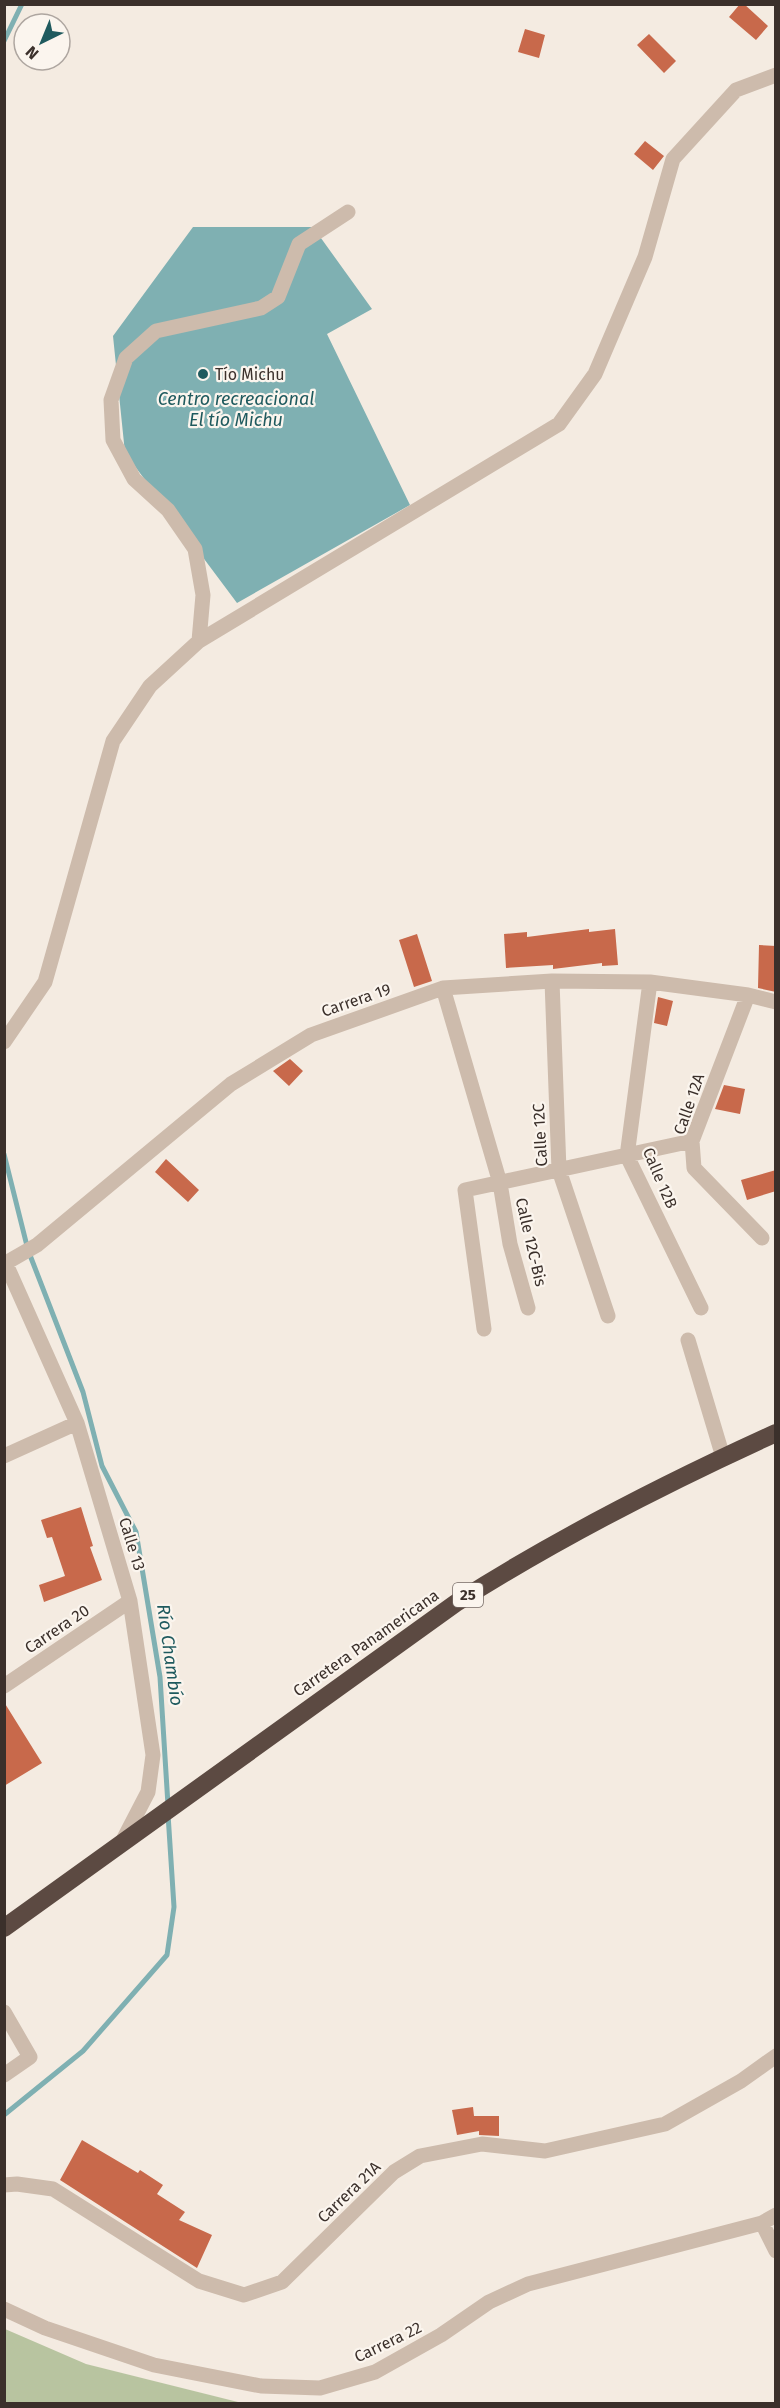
<svg xmlns="http://www.w3.org/2000/svg" width="780" height="2408" viewBox="0 0 780 2408" font-family="'Fira Sans',sans-serif">
	<rect width="100%" height="100%" fill="#f4ebe1"/>
	<path fill="#b8c4a0" d="M 5,2329 L 86,2364 L 242,2403 L 5,2403 Z"/>
	<path fill="#7fb0b2" d="M 193,227 L 313,227 L 372,309 L 327,334 L 410,505 L 237,603 L 125,453 L 113,336 Z"/>
	<g fill="none" stroke-linecap="round" stroke-linejoin="round">
		<path stroke="#7fb0b2" stroke-width="5" d="M 4,41 L 22,4
			M 4,1154 L 28,1250 L 83,1392 L 102,1466 L 136,1532 L 160,1677 L 168,1805
			M 4,2115 L 83,2051 L 167,1955 L 174,1907 L 168,1814"/>
	</g>
	<path fill="#c8694b" d="M 740,4 L 744,4 L 768,26 L 756,40 L 729,17 Z
		M 525,29 L 545,35 L 539,58 L 518,52 Z
		M 649,34 L 676,61 L 664,73 L 637,45 Z
		M 645,141 L 664,156 L 653,170 L 634,154 Z
		M 589,929 L 589,932 L 615,929 L 618,965 L 602,966 L 602,963 L 553,969 L 553,965 L 506,968 L 504,934 L 527,932 L 527,937 Z
		M 417,934 L 432,981 L 414,987 L 399,940 Z
		M 759,945 L 776,946 L 776,992 L 758,988 Z
		M 658,997 L 673,1001 L 667,1026 L 654,1023 Z
		M 290,1059 L 303,1071 L 289,1086 L 273,1071 Z
		M 724,1085 L 745,1089 L 740,1114 L 715,1109 Z
		M 166,1159 L 199,1190 L 188,1202 L 155,1172 Z
		M 776,1170 L 776,1191 L 747,1200 L 741,1180 Z
		M 81,1507 L 93,1546 L 90,1547 L 102,1580 L 44,1602 L 39,1585 L 65,1576 L 52,1537 L 47,1538 L 41,1520 Z
		M 4,1702 L 42,1763 L 4,1786 Z
		M 473,2107 L 474,2116 L 499,2116 L 499,2136 L 479,2135 L 479,2131 L 457,2135 L 452,2110 Z
		M 82,2140 L 138,2173 L 140,2170 L 163,2185 L 157,2194 L 185,2212 L 179,2220 L 212,2235 L 197,2268 L 60,2180 Z"/>
	<g fill="none" stroke-linecap="round" stroke-linejoin="round">
		<path stroke="#cdbbac" stroke-width="15" d="M 199,641 L 203,595 L 195,549 L 168,510 L 134,479 L 113,440 L 111,400 L 126,358 L 156,331 L 261,308 L 278,297 L 299,244 L 348,212
			M 552,981 L 559,1170 L 608,1316
			M 650,982 L 627,1156 L 701,1308
			M 443,988 L 500,1183 L 510,1244 L 528,1308
			M 748,995 L 692,1141 L 694,1168 L 762,1238
			M 4,1042 L 45,982 L 113,741 L 150,686 L 199,641 L 559,424 L 595,374 L 645,257 L 673,159 L 736,90 L 776,75
			M 4,1264 L 37,1245 L 231,1084 L 311,1035 L 443,988 L 552,981 L 650,982 L 748,995 L 776,1002
			M 6,1264 L 77,1423 L 130,1601 L 153,1755 L 148,1792 L 121,1844
			M 484,1329 L 465,1190 L 692,1141
			M 688,1340 L 723,1457
			M 4,1456 L 77,1423
			M 4,1686 L 130,1601
			M 4,2012 L 30,2057 L 4,2075
			M 4,2185 L 17,2184 L 53,2189 L 199,2281 L 244,2295 L 282,2282 L 394,2172 L 420,2156 L 482,2144 L 545,2151 L 665,2124 L 741,2081 L 776,2056
			M 762,2223 L 776,2251
			M 4,2309 L 45,2328 L 154,2365 L 261,2386 L 320,2388 L 375,2372 L 441,2335 L 489,2302 L 528,2284 L 762,2223 L 776,2215"/>
		<path stroke="#5c4a42" stroke-width="18" d="M 4,1928 L 456,1603 C 558,1538 666,1483 776,1433"/>
	</g>
	<circle fill="#1f5a5e" stroke="#fbf5ee" stroke-width="2" cx="203" cy="374" r="6"/>
	<g text-anchor="middle" dominant-baseline="central" stroke-width="4.5" stroke-linejoin="round" paint-order="stroke">
		<rect fill="#fbf5ee" stroke="#756b66" stroke-width="1.5" x="453" y="1583" width="30" height="24" rx="4.5"/>
		<g font-size="15" font-weight="bold" fill="#3b302b">
			<text x="468" y="1595">25</text>
		</g>
		<g font-size="16" fill="#3b302b" stroke="#fbf5ee" text-anchor="start">
			<text x="215" y="374">Tío Michu</text>
		</g>
		<g font-size="16" fill="#3b302b" stroke="#fbf5ee">
			<text transform="translate(356 1000) rotate(-19)">Carrera 19</text>
			<text transform="translate(689 1104) rotate(-71)">Calle 12A</text>
			<text transform="translate(540 1135) rotate(-93)">Calle 12C</text>
			<text transform="translate(660 1178) rotate(67)">Calle 12B</text>
			<text transform="translate(531 1242) rotate(77)">Calle 12C-Bis</text>
			<text transform="translate(132 1544) rotate(73)">Calle 13</text>
			<text transform="translate(57 1629) rotate(-34)">Carrera 20</text>
			<text transform="translate(366 1643) rotate(-35)">Carretera Panamericana</text>
			<text transform="translate(349 2192) rotate(-44)">Carrera 21A</text>
			<text transform="translate(388 2342) rotate(-26)">Carrera 22</text>
		</g>
		<g font-size="18" font-style="italic" fill="#1f5a5e" stroke="#fbf5ee">
			<text x="236" y="399">Centro recreacional<tspan x="236" dy="21">El tío Michu</tspan></text>
			<text transform="translate(170 1655) rotate(82)">Río Chambío</text>
		</g>
	</g>
	<rect width="780" height="2408" fill="none" stroke="#3b302b" stroke-width="12"/>
	<g transform="translate(42 42) rotate(223)"><circle r="28" fill="#fbf5ee" stroke="#aea6a0" stroke-width="1.5"/>
	<path d="M0-4.5L10 22L0 15L-10 22Z" fill="#1f5a5e"/>
	<text y="-9" font-size="16" font-weight="bold" text-anchor="middle" fill="#3b302b">N</text>
	</g>
</svg>
